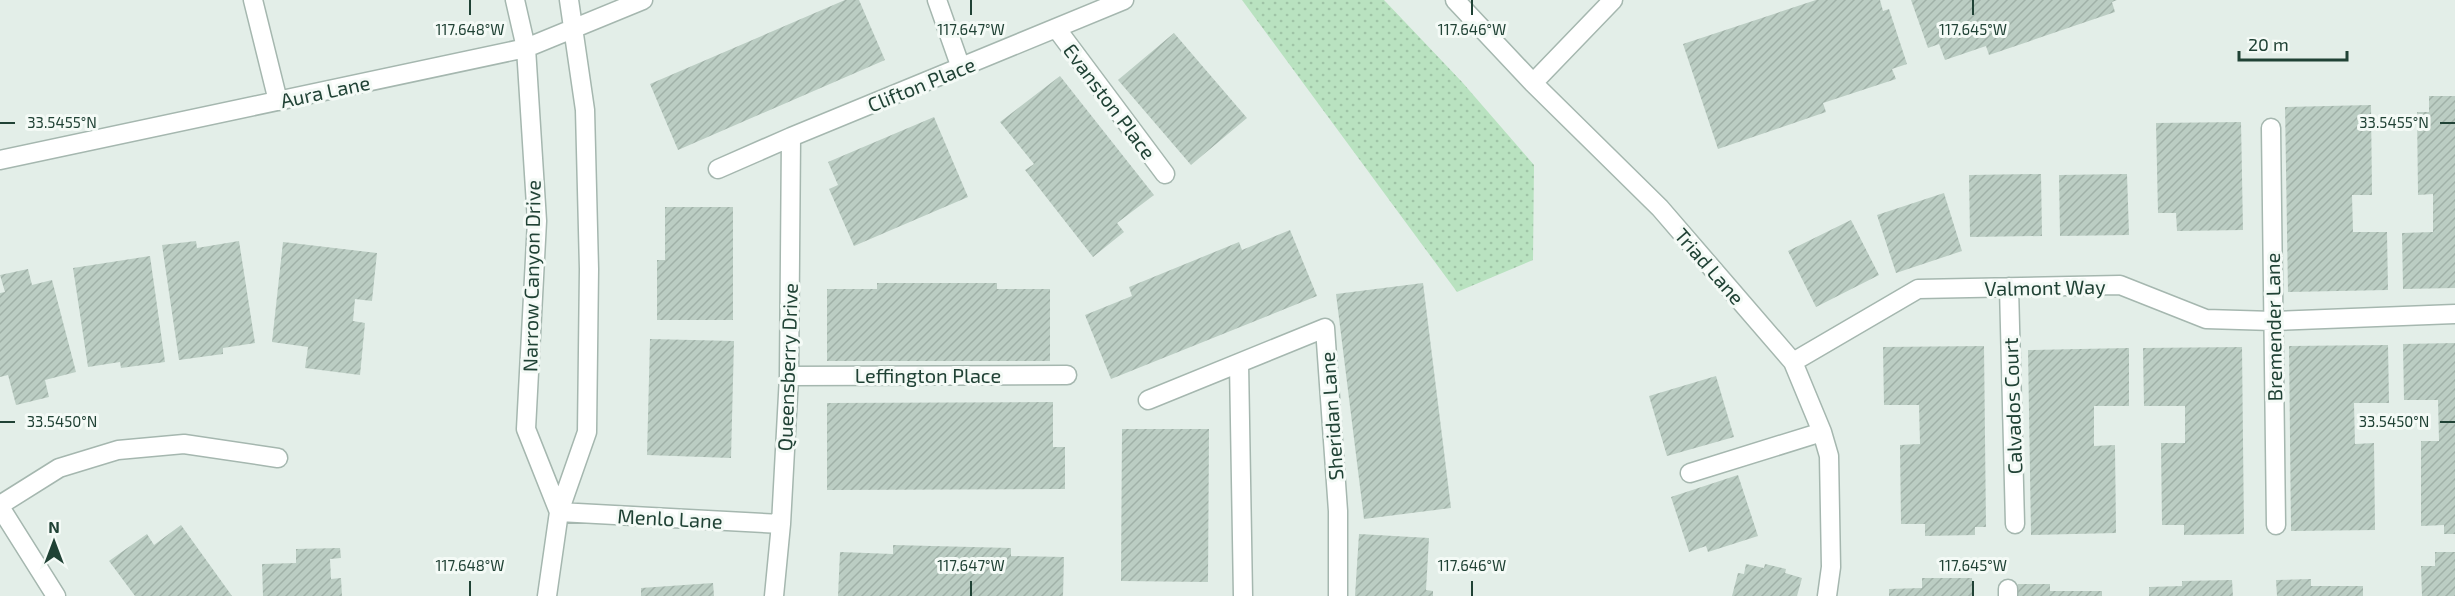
<svg xmlns="http://www.w3.org/2000/svg" width="2455" height="596" viewBox="0 0 2455 596" font-family="'Exo 2',sans-serif">
	<defs>
		<pattern id="park-dots" width="8" height="8" patternUnits="userSpaceOnUse" patternTransform="scale(1.5)"><rect width="8" height="8" fill="#b9e2c0"/><path d="M2 2h.1M6 6h.1" fill="none" stroke="#9fc3a6" stroke-width="1.8" stroke-linecap="round"/></pattern>
		<pattern id="building-hatch" width="6" height="6" patternUnits="userSpaceOnUse" patternTransform="scale(1.5)"><rect width="6" height="6" fill="#bbcdc3"/><path d="M-1 1l2-2M0 6l6-6M5 7l2-2" fill="none" stroke="#a0b1a8"/></pattern>
	</defs>
	<rect width="100%" height="100%" fill="#e3eee8"/>
	<path fill="url(#park-dots)" d="M 1242,0 L 1384,0 L 1462,82 L 1534,165 L 1533,260 L 1457,292 Z"/>
	<path fill="url(#building-hatch)" d="M 845,0 L 859,0 L 885,60 L 678,150 L 650,84 Z
		M 1816,0 L 1880,0 L 1883,11 L 1889,9 L 1907,64 L 1892,69 L 1896,79 L 1823,103 L 1826,112 L 1718,149 L 1683,44 Z
		M 1911,0 L 2117,0 L 2112,2 L 2115,12 L 1989,55 L 1986,46 L 1945,60 L 1939,44 L 1928,48 Z
		M 1174,33 L 1247,118 L 1191,165 L 1118,80 Z
		M 1060,76 L 1154,195 L 1117,223 L 1124,232 L 1093,257 L 1025,170 L 1034,164 L 1000,122 Z
		M 2429,96 L 2455,96 L 2455,288 L 2403,289 L 2402,233 L 2433,232 L 2433,194 L 2418,195 L 2417,112 L 2429,112 Z
		M 2371,105 L 2372,195 L 2352,195 L 2353,232 L 2387,232 L 2388,290 L 2288,292 L 2285,107 Z
		M 934,117 L 968,197 L 854,246 L 829,189 L 838,185 L 828,162 Z
		M 2241,122 L 2243,230 L 2177,231 L 2176,213 L 2158,213 L 2156,123 Z
		M 2041,174 L 2042,236 L 1970,237 L 1969,175 Z
		M 2127,174 L 2129,235 L 2060,236 L 2059,175 Z
		M 1944,193 L 1962,251 L 1896,273 L 1877,215 Z
		M 665,207 L 733,207 L 733,320 L 657,320 L 657,260 L 665,260 Z
		M 1851,220 L 1879,275 L 1816,307 L 1788,251 Z
		M 1290,230 L 1317,296 L 1111,379 L 1085,315 L 1132,296 L 1129,287 L 1239,242 L 1242,250 Z
		M 196,241 L 197,248 L 239,241 L 255,343 L 223,348 L 223,354 L 179,360 L 162,245 Z
		M 283,242 L 377,253 L 372,301 L 355,299 L 353,321 L 365,323 L 360,375 L 305,368 L 308,347 L 272,342 Z
		M 150,256 L 165,362 L 121,368 L 120,362 L 88,367 L 73,268 Z
		M 28,269 L 32,285 L 52,280 L 76,372 L 45,380 L 49,397 L 16,405 L 8,375 L 0,377 L 0,293 L 5,292 L 0,275 Z
		M 877,283 L 997,283 L 997,289 L 1050,289 L 1050,361 L 827,361 L 827,289 L 877,289 Z
		M 1423,283 L 1451,508 L 1364,519 L 1336,294 Z
		M 650,339 L 734,341 L 731,458 L 647,455 Z
		M 2455,343 L 2455,534 L 2444,534 L 2444,525 L 2421,526 L 2421,441 L 2439,441 L 2438,400 L 2404,400 L 2403,344 Z
		M 2388,345 L 2389,403 L 2354,403 L 2355,444 L 2374,443 L 2375,530 L 2291,531 L 2289,346 Z
		M 1984,346 L 1986,527 L 1975,527 L 1975,535 L 1925,536 L 1925,524 L 1901,524 L 1900,445 L 1920,444 L 1919,405 L 1884,405 L 1883,347 Z
		M 2242,347 L 2244,534 L 2184,535 L 2184,525 L 2162,525 L 2161,443 L 2185,443 L 2185,406 L 2144,406 L 2143,348 Z
		M 2129,348 L 2129,406 L 2094,406 L 2094,446 L 2115,445 L 2116,533 L 2031,535 L 2028,350 Z
		M 1716,376 L 1734,437 L 1667,456 L 1649,396 Z
		M 1053,402 L 1053,447 L 1065,447 L 1065,489 L 827,490 L 827,403 Z
		M 1122,429 L 1209,429 L 1208,582 L 1121,581 Z
		M 1738,475 L 1758,536 L 1708,552 L 1706,546 L 1689,552 L 1671,497 Z
		M 181,525 L 232,596 L 135,596 L 109,561 L 147,534 L 154,545 Z
		M 1359,534 L 1429,538 L 1426,590 L 1433,591 L 1433,596 L 1355,596 Z
		M 893,545 L 1011,548 L 1011,556 L 1064,557 L 1063,596 L 838,596 L 840,552 L 893,554 Z
		M 340,548 L 341,558 L 330,559 L 331,579 L 341,578 L 342,596 L 263,596 L 262,564 L 296,563 L 296,549 Z
		M 2435,552 L 2455,552 L 2455,596 L 2422,596 L 2421,566 L 2435,566 Z
		M 1746,564 L 1764,568 L 1765,564 L 1786,569 L 1785,573 L 1802,578 L 1797,596 L 1732,596 L 1738,573 L 1744,574 Z
		M 1922,578 L 1972,578 L 1973,596 L 1889,596 L 1889,589 L 1922,588 Z
		M 2311,579 L 2311,586 L 2363,586 L 2363,596 L 2277,596 L 2276,580 Z
		M 2232,580 L 2233,596 L 2149,596 L 2149,587 L 2182,586 L 2182,581 Z
		M 713,583 L 714,596 L 641,596 L 641,588 Z
		M 2018,584 L 2050,584 L 2050,591 L 2102,591 L 2102,596 L 2018,596 Z"/>
	<g fill="none" stroke-linecap="round" stroke-linejoin="round">
		<g stroke="#a5b7af" stroke-width="21">
			<path id="minor" d="M 253,0 L 278,101
				M 515,0 L 526,48 L 537,221 L 526,429 L 559,512
				M 937,0 L 961,68
				M 1455,0 L 1533,83 L 1660,208 L 1793,362 L 1822,432 L 1829,456 L 1831,567 L 1827,596
				M 1056,28 L 1165,174
				M 1533,83 L 1613,0
				M 2271,128 L 2276,525
				M 0,160 L 526,48 L 643,0
				M 718,169 L 791,137 L 1124,0
				M 2009,287 L 2015,524
				M 1793,362 L 1918,289 L 2120,285 L 2206,319 L 2273,321 L 2455,314
				M 1239,363 L 1243,596
				M 789,376 L 1067,375
				M 1148,400 L 1325,328 L 1338,511 L 1338,596
				M 1690,473 L 1822,432
				M 0,505 L 59,468 L 118,450 L 184,444 L 278,458
				M 0,507 L 56,596
				M 559,512 L 781,524
				M 2008,589 L 2008,596
				M 547,596 L 559,512 L 587,432 L 589,269 L 585,110 L 569,0
				M 774,596 L 781,524 L 789,376 L 791,137"/>
		</g>
		<use href="#minor" stroke="#fff" stroke-width="18"/>
	</g>
	<path fill="none" stroke="#204235" stroke-width="2" d="M 470,0 L 470,15M 971,0 L 971,15M 1472,0 L 1472,15M 1973,0 L 1973,15M 0,123 L 15,123M 2440,123 L 2455,123M 0,422 L 15,422M 2440,422 L 2455,422M 470,581 L 470,596M 971,581 L 971,596M 1472,581 L 1472,596M 1973,581 L 1973,596"/>
	<g text-anchor="middle" dominant-baseline="central" stroke-width="6" stroke-linejoin="round" paint-order="stroke">
		<g font-size="20" fill="#204235" stroke="#f4faf6">
			<text transform="translate(921 84) rotate(-22)">Clifton Place</text>
			<text transform="translate(325 91) rotate(-12)">Aura Lane</text>
			<text transform="translate(1110 101) rotate(53)">Evanston Place</text>
			<text transform="translate(1710 266) rotate(49)">Triad Lane</text>
			<text transform="translate(531 276) rotate(-89)">Narrow Canyon Drive</text>
			<text transform="translate(2045 287) rotate(-1)">Valmont Way</text>
			<text transform="translate(2273 327) rotate(-91)">Bremender Lane</text>
			<text transform="translate(787 367) rotate(-88)">Queensberry Drive</text>
			<text x="928" y="375">Leffington Place</text>
			<text transform="translate(2012 406) rotate(-92)">Calvados Court</text>
			<text transform="translate(1331 416) rotate(-94)">Sheridan Lane</text>
			<text transform="translate(670 518) rotate(3)">Menlo Lane</text>
		</g>
	</g>
	<g font-size="15" text-anchor="middle" fill="#204235" stroke="#f4faf6" stroke-width="6" stroke-linejoin="round" paint-order="stroke">
		<text x="470" y="35">117.648°W</text>
		<text x="971" y="35">117.647°W</text>
		<text x="1472" y="35">117.646°W</text>
		<text x="1973" y="35">117.645°W</text>
		<text x="62" y="128">33.5455°N</text>
		<text x="2394" y="128">33.5455°N</text>
		<text x="62" y="427">33.5450°N</text>
		<text x="2394" y="427">33.5450°N</text>
		<text x="470" y="571">117.648°W</text>
		<text x="971" y="571">117.647°W</text>
		<text x="1472" y="571">117.646°W</text>
		<text x="1973" y="571">117.645°W</text>
	</g>
	<g transform="translate(54 542)" stroke="#f4faf6" stroke-width="4.5" paint-order="stroke">
	<path d="M0-4.5L10 22L0 15L-10 22Z" fill="#204235"/>
	<text y="-9" font-size="16" font-weight="bold" text-anchor="middle" fill="#204235">N</text>
	</g>
	<path d="M2239 51v9h108v-9" fill="none" stroke="#204235" stroke-width="3"/>
	<text x="2248" y="51" font-size="18" fill="#204235" stroke="#f4faf6" stroke-width="4.5" paint-order="stroke">20 m</text>
</svg>
